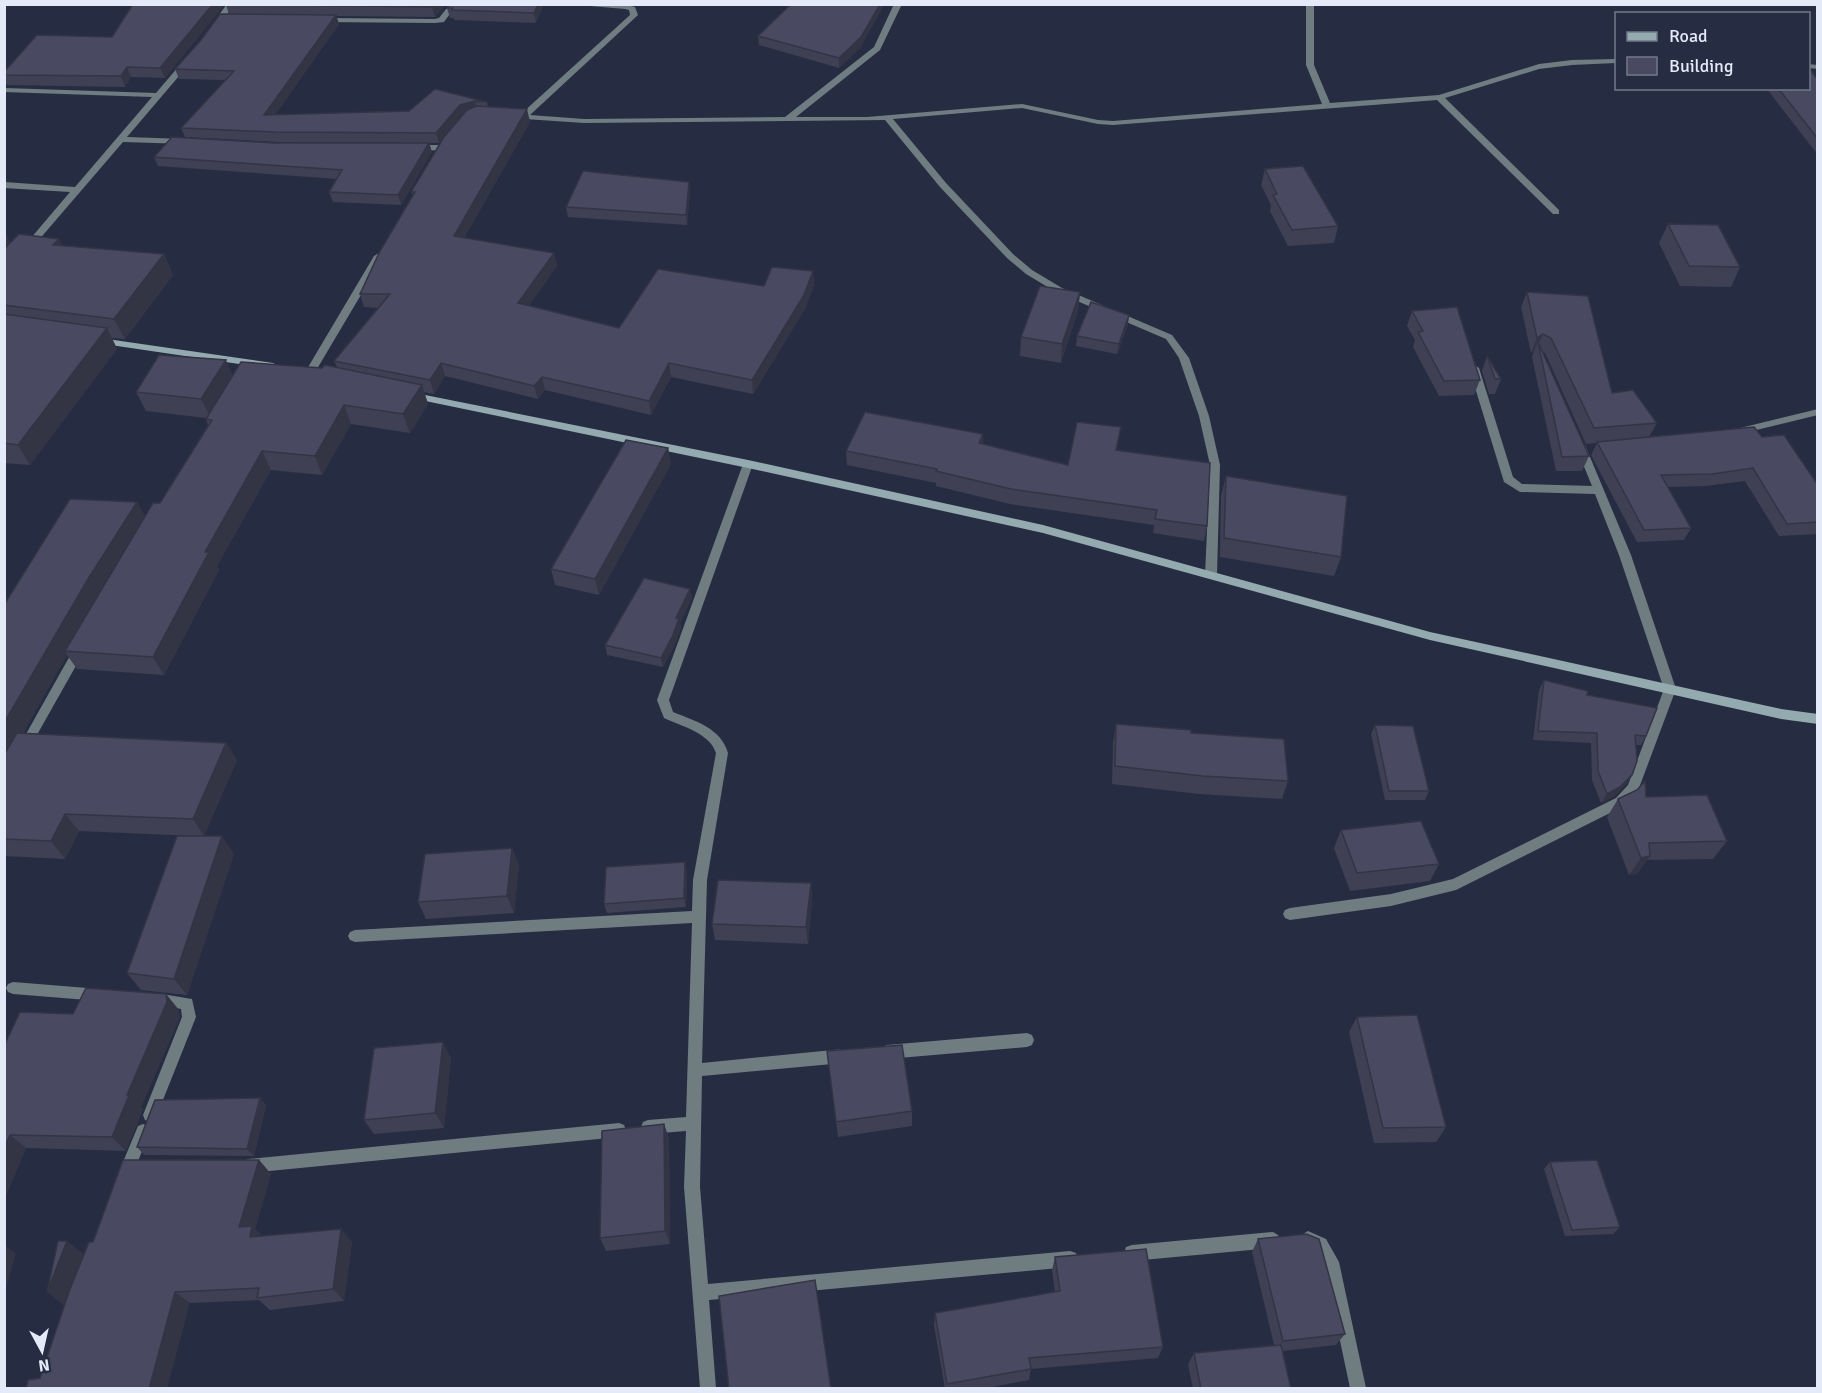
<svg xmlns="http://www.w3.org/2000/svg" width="1822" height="1393" viewBox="0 0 1822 1393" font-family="Signika,sans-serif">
	<rect width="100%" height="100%" fill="#262d42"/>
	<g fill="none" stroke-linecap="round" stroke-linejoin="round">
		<path fill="#6f7d81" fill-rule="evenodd" d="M 227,4 L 234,4 L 217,29 L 211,29 L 210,27 Z
			M 450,4 L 457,4 L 444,22 L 435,23 L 322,22 L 318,20 L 322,18 L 435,19 L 439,18 Z
			M 567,4 L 626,5 L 635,7 L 638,15 L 530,115 L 584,119 L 785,117 L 874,47 L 894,4 L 902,4 L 880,50 L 796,117 L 867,117 L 1022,104 L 1098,120 L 1113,121 L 1322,104 L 1306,65 L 1306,4 L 1314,4 L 1314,65 L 1330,103 L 1439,95 L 1539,64 L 1572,60 L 1616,59 L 1616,63 L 1572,65 L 1539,69 L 1445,98 L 1559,210 L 1559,214 L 1553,214 L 1437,100 L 1113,125 L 1098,124 L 1022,108 L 893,119 L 946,183 L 1013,254 L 1032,270 L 1062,288 L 1172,335 L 1189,358 L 1209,416 L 1220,465 L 1217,575 L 1211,579 L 1205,575 L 1210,465 L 1199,416 L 1179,358 L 1173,349 L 1166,339 L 1056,292 L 1026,274 L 1007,258 L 940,187 L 885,120 L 584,123 L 510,118 L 510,114 L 521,114 L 630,15 L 629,10 L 625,9 Z
			M 184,60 L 191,62 L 127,137 L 184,139 L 188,142 L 187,144 L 123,142 L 31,249 L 25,249 L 25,245 L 70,192 L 4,188 L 4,182 L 75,187 L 152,97 L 4,92 L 4,88 L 156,93 Z
			M 1808,64 L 1818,65 L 1818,69 L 1808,68 Z
			M 446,137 L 453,139 L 445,150 L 414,151 L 410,148 L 414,145 L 440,145 Z
			M 379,253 L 384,256 L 314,374 L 312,376 L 306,376 L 304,374 L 374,256 Z
			M 1474,365 L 1479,368 L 1513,477 L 1522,484 L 1592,486 L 1576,447 L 1581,444 L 1585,445 L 1631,555 L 1676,689 L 1639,788 L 1624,806 L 1456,890 L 1391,906 L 1290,920 L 1285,918 L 1283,914 L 1285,910 L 1290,908 L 1391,894 L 1453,879 L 1616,798 L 1628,785 L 1664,689 L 1619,555 L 1595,494 L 1520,492 L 1504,482 L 1469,368 Z
			M 1818,409 L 1818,415 L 1740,434 L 1735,431 L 1740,428 Z
			M 748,460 L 753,464 L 669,700 L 673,712 C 695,721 721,728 728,753 L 707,880 L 702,1063 L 843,1049 L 848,1051 L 850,1056 L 848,1061 L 843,1063 L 702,1076 L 700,1187 L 708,1284 L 1070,1251 L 1076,1253 L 1078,1259 L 1076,1265 L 1070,1267 L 709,1300 L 716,1388 L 700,1388 L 684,1187 L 686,1131 L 648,1134 L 643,1132 L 641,1127 L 643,1122 L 648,1120 L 686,1117 L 692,923 L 355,942 L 350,940 L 348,936 L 350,932 L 355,930 L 692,911 L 693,880 L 716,753 C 710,733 681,726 664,718 L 657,700 L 743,464 Z
			M 80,644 L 86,648 L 29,749 L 21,749 L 19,746 L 21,743 L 76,645 Z
			M 13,982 L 100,989 L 105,991 L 107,995 L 105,999 L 100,1001 L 13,994 L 8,992 L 6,988 L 8,984 Z
			M 156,993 L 192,999 L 196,1017 L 155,1120 L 150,1122 L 145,1120 L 143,1115 L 182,1017 L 181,1009 L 151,1003 L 149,999 L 151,995 Z
			M 1027,1033 L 1032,1035 L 1034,1040 L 1032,1045 L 1027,1047 L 887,1059 L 882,1057 L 880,1052 L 882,1047 L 887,1045 Z
			M 619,1123 L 624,1125 L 626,1130 L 624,1135 L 619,1137 L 248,1173 L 243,1171 L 240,1166 L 243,1161 L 248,1159 Z
			M 143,1124 L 148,1126 L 150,1131 L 131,1179 L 126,1181 L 121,1179 L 118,1174 L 138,1126 Z
			M 1308,1231 L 1326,1239 L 1339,1262 L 1366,1388 L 1350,1388 L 1324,1265 L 1314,1251 L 1303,1244 L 1300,1239 L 1303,1234 Z
			M 1273,1232 L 1278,1235 L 1281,1240 L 1278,1245 L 1273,1248 L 1132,1261 L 1126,1259 L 1124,1253 L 1126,1247 L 1132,1245 Z"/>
		<path fill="#93aaaf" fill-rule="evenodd" d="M 100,338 L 273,363 L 278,366 L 273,369 L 97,343 L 97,339 Z
			M 410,392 L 748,460 L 1043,525 L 1430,632 L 1781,709 L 1818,714 L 1818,724 L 1781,719 L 1430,640 L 1043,533 L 748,468 L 406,397 L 405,395 Z"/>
	</g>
	<path fill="#3f4053" d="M 133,4 L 225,4 L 165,78 L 131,77 L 125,87 L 7,85 L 4,80 L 4,75 L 112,37 Z
		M 446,4 L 435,17 L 336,16 L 339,24 L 275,115 L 409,111 L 435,89 L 487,102 L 488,107 L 530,122 L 464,238 L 554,253 L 557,266 L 529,305 L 619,328 L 813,271 L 814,285 L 805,309 L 753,394 L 671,377 L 651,415 L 545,390 L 538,399 L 445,376 L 434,394 L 424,392 L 428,404 L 410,433 L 351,424 L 322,475 L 271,470 L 217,566 L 219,570 L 164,675 L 77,669 L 67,655 L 23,733 L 226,743 L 237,760 L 204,836 L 234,854 L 187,995 L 141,990 L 127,973 L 195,836 L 79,831 L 65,859 L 4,856 L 4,605 L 137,502 L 145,517 L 160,503 L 208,425 L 206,419 L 206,418 L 146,411 L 136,392 L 233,375 L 337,367 L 334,361 L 379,308 L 364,307 L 360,294 L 413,196 L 411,192 L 462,115 L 439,143 L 429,143 L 432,152 L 401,205 L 333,202 L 329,192 L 337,179 L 158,166 L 154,157 L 274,143 L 417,143 L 278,142 L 185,137 L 181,128 L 225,80 L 179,79 L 175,69 L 229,14 L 226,5 Z
		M 544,4 L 536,23 L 454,20 L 454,18 L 450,18 L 447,8 Z
		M 758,36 L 861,47 L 839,68 L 759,45 Z
		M 1818,80 L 1818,155 L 1766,88 L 1809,88 Z
		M 1265,169 L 1338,226 L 1334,243 L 1288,246 L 1270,211 L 1271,205 L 1261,185 Z
		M 689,182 L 690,192 L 687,225 L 568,217 L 566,207 Z
		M 1668,224 L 1740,267 L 1731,287 L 1680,286 L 1659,243 Z
		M 4,232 L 10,243 L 59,239 L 62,246 L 164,254 L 173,275 L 125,339 L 112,338 L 117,349 L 30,465 L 4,463 Z
		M 1080,292 L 1078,311 L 1061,363 L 1020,356 L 1021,337 Z
		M 1527,292 L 1612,393 L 1657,423 L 1649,437 L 1762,437 L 1818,485 L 1818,534 L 1779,536 L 1745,481 L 1705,486 L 1668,487 L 1691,528 L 1684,540 L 1637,542 L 1591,455 L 1597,443 L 1586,444 L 1545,353 L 1542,352 L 1589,456 L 1582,471 L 1556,471 L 1532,357 L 1534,351 L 1531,353 L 1521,307 Z
		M 1412,311 L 1480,380 L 1474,395 L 1439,396 L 1413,347 L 1415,340 L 1407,326 Z
		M 1128,325 L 1117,354 L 1076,346 L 1077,336 Z
		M 1487,356 L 1501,379 L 1495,394 L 1489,394 L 1482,371 Z
		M 983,434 L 983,444 L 1068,465 L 1117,450 L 1207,526 L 1204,541 L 1153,533 L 1154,525 L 1010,504 L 936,486 L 936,483 L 847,465 L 846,451 Z
		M 668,448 L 671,464 L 599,595 L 555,585 L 551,569 Z
		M 1226,476 L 1341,557 L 1334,576 L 1220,557 L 1221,496 Z
		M 692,598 L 680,623 L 681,628 L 675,645 L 663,667 L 607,655 L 605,645 Z
		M 1544,680 L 1587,695 L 1646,736 L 1641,745 L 1636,745 L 1632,775 L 1626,784 L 1615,796 L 1601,803 L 1592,780 L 1591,743 L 1533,740 L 1539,690 Z
		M 1116,724 L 1191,733 L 1288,781 L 1282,799 L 1199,794 L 1112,784 L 1113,742 Z
		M 1375,725 L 1429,791 L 1425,800 L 1385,800 L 1371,734 Z
		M 1646,797 L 1727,841 L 1713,859 L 1647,860 L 1637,874 L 1629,875 L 1607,817 L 1618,799 Z
		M 1341,830 L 1439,864 L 1430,881 L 1350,891 L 1334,848 Z
		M 512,848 L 519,865 L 514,913 L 426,919 L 418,902 Z
		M 687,871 L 686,907 L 607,913 L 604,904 Z
		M 811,883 L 812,900 L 808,944 L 715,940 L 712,924 Z
		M 166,994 L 178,1009 L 180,1017 L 141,1107 L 143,1109 L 126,1151 L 26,1148 L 4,1200 L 4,1046 Z
		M 1357,1017 L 1446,1127 L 1436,1142 L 1374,1143 L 1349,1032 Z
		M 451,1058 L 444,1128 L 374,1134 L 364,1120 Z
		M 829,1067 L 912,1111 L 912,1126 L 838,1137 Z
		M 260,1098 L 266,1105 L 254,1156 L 144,1155 L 137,1147 Z
		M 664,1124 L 669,1139 L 670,1244 L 606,1251 L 600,1238 Z
		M 259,1160 L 271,1174 L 255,1229 L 262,1236 L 341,1229 L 352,1242 L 344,1301 L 270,1310 L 259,1300 L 190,1303 L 40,1378 L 64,1305 L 47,1292 L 84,1254 L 93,1242 Z
		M 1550,1162 L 1620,1227 L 1613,1234 L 1565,1236 L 1544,1169 Z
		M 1258,1239 L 1345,1334 L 1336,1345 L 1283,1351 L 1291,1389 L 1193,1389 L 1188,1364 L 1194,1353 L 1274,1345 L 1252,1252 Z
		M 1055,1257 L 1163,1347 L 1158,1358 L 1031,1369 L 1029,1380 L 982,1389 L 945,1389 L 934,1325 L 935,1313 L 1055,1292 L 1052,1270 Z"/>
	<path fill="#333444" d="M 213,4 L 225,4 L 165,78 L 160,68 Z
		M 434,4 L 446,4 L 435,17 L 432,7 Z
		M 538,4 L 544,4 L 536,23 L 534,13 Z
		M 880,4 L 885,4 L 861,47 L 839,68 L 839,58 Z
		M 336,15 L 339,24 L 268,125 L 264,115 Z
		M 127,67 L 131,77 L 125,87 L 121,76 Z
		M 475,101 L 477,111 L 462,115 L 439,143 L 436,133 L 460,105 Z
		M 527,109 L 530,122 L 457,250 L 454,236 Z
		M 429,143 L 432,152 L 401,205 L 398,195 Z
		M 689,182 L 690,192 L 687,225 L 686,215 Z
		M 5,232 L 16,253 L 4,266 Z
		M 59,239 L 69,259 L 53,245 Z
		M 554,253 L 557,266 L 522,316 L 518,303 Z
		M 164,254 L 173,275 L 125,339 L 114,319 Z
		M 813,271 L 814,285 L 805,309 L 753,394 L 752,380 Z
		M 1080,292 L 1078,311 L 1061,363 L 1062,344 Z
		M 1129,315 L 1128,325 L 1117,354 L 1119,344 Z
		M 107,328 L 117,349 L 30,465 L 18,445 Z
		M 1543,334 L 1538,345 L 1538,342 L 1534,351 L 1531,353 L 1537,338 Z
		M 226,360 L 235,380 L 211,418 L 201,399 Z
		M 441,363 L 445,376 L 434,394 L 430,380 Z
		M 669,363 L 671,377 L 651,415 L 649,401 Z
		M 542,377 L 545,390 L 538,399 L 534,386 Z
		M 422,385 L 428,404 L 410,433 L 403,414 Z
		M 344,405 L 351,424 L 322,475 L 315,456 Z
		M 983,434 L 982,449 L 979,443 Z
		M 668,448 L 671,464 L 599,595 L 595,579 Z
		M 262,451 L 271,470 L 217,566 L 219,570 L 164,675 L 153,657 L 205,552 Z
		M 137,502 L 147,521 L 65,651 L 67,655 L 4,766 L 4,723 L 88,579 Z
		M 690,589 L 692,598 L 680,623 L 681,628 L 675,645 L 663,667 L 661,658 L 676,618 Z
		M 226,743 L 237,760 L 204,836 L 193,819 Z
		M 1632,775 L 1626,784 L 1615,796 L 1601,803 L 1607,794 Z
		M 65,814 L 79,831 L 65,859 L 51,841 Z
		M 222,836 L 234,854 L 187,995 L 174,979 Z
		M 512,848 L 519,865 L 514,913 L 507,896 Z
		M 1650,856 L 1637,874 L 1629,875 L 1641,858 Z
		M 685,862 L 687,871 L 686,907 L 684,898 Z
		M 811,883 L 812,900 L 808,944 L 806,927 Z
		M 166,994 L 178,1009 L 180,1017 L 141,1107 L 143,1109 L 126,1151 L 112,1137 L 127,1095 Z
		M 443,1042 L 451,1058 L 444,1128 L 435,1113 Z
		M 260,1098 L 266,1105 L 254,1156 L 247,1149 Z
		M 664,1124 L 669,1139 L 670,1244 L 665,1231 Z
		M 10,1135 L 26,1148 L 4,1200 L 4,1148 Z
		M 259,1160 L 271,1174 L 255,1229 L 265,1239 L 262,1250 L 239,1227 Z
		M 341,1229 L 352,1242 L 344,1301 L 333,1289 Z
		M 67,1241 L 84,1254 L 64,1305 L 47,1292 Z
		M 4,1245 L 16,1253 L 4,1295 Z
		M 175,1292 L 190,1303 L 167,1389 L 149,1389 Z"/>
	<path fill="#494a61" stroke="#333444" stroke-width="1.5" d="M 133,4 L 213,4 L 160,68 L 127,67 L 121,76 L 4,75 L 4,72 L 37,35 L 112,37 Z
		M 226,4 L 434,4 L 432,7 Z
		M 450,4 L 538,4 L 534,13 L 452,10 L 453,8 L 447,8 Z
		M 791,4 L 880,4 L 861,37 L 839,58 L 758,36 Z
		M 220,14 L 336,15 L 264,115 L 409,111 L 435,89 L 487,102 L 475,101 L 460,105 L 436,133 L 275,132 L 181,128 L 234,71 L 175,69 L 201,40 Z
		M 1809,68 L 1818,80 L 1818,139 L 1778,88 L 1809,88 Z
		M 476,106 L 527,109 L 454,236 L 554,253 L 518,303 L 619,328 L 658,269 L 764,286 L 772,267 L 813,271 L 804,295 L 752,380 L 669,363 L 649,401 L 542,377 L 534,386 L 441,363 L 430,380 L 334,361 L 390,294 L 360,294 L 380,251 L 415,192 L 411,192 L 444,137 L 467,110 Z
		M 172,137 L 274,143 L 429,143 L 398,195 L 329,192 L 342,170 L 154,157 Z
		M 1303,166 L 1338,226 L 1292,230 L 1273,195 L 1277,194 L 1265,169 Z
		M 583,171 L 689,182 L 686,215 L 566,207 Z
		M 1668,224 L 1718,225 L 1740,267 L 1689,266 Z
		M 19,234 L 59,239 L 53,245 L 164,254 L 114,319 L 4,305 L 4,249 Z
		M 1040,286 L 1080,292 L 1062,344 L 1021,337 Z
		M 1527,292 L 1588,296 L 1612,393 L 1633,390 L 1657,423 L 1594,428 L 1551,338 L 1543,334 L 1537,338 Z
		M 1091,302 L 1129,315 L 1119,344 L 1077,336 Z
		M 1457,307 L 1480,380 L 1444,381 L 1418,332 L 1423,331 L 1412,311 Z
		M 4,314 L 107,328 L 18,445 L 4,443 Z
		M 1538,342 L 1589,456 L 1562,457 Z
		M 159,355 L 226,360 L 201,399 L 136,392 Z
		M 1487,356 L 1501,379 L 1495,379 Z
		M 241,362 L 322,368 L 325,365 L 422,385 L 403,414 L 344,405 L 315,456 L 262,451 L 205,552 L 209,552 L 153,657 L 65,651 L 153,503 L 160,503 L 212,420 L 206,419 Z
		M 865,412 L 983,434 L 979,443 L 1068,465 L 1077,422 L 1121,427 L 1116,450 L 1210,463 L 1207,526 L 1155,519 L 1157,510 L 1011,489 L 936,471 L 937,469 L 846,451 Z
		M 1754,427 L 1762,437 L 1784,435 L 1818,485 L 1818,522 L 1787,524 L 1753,468 L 1712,474 L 1661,475 L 1691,528 L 1644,530 L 1597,442 Z
		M 626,440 L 668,448 L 595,579 L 551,569 Z
		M 1226,476 L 1347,496 L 1341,557 L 1224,538 Z
		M 70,499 L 137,502 L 88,579 L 4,723 L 4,605 Z
		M 644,578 L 690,589 L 676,618 L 679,618 L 673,635 L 661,658 L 605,645 Z
		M 1544,680 L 1588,691 L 1587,695 L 1657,708 L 1646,736 L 1635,735 L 1637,761 L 1632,775 L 1620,787 L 1607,794 L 1598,771 L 1597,733 L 1538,731 Z
		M 1116,724 L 1191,730 L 1191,733 L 1284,739 L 1288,781 L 1203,776 L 1115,766 Z
		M 1375,725 L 1413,726 L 1429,791 L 1389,791 Z
		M 17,733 L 226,743 L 193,819 L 65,814 L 51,841 L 4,839 L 4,755 Z
		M 1645,781 L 1646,797 L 1707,795 L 1727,841 L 1649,843 L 1650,856 L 1641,858 L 1618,799 L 1637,790 Z
		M 1421,821 L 1439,864 L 1357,873 L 1341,830 Z
		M 177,836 L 222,836 L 174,979 L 127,973 Z
		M 512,848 L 507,896 L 418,902 L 425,854 Z
		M 685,862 L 684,898 L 604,904 L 606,867 Z
		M 718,880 L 811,883 L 806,927 L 712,924 Z
		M 86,988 L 166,994 L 167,1002 L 127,1095 L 129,1095 L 112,1137 L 10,1135 L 4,1148 L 4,1046 L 20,1012 L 73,1014 Z
		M 1417,1015 L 1446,1127 L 1383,1128 L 1357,1017 Z
		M 443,1042 L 435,1113 L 364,1120 L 374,1048 Z
		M 902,1045 L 912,1111 L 836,1122 L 827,1051 Z
		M 260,1098 L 247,1149 L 137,1147 L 155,1100 Z
		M 664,1124 L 665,1231 L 600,1238 L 602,1131 Z
		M 123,1160 L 259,1160 L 239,1227 L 252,1226 L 250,1237 L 341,1229 L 333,1289 L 257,1298 L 259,1288 L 175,1292 L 149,1389 L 26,1389 L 28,1380 L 40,1378 L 70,1289 L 89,1242 L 93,1242 Z
		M 1597,1160 L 1620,1227 L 1572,1230 L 1550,1162 Z
		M 1306,1234 L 1319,1239 L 1345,1334 L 1283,1341 L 1258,1239 Z
		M 58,1241 L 67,1241 L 47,1292 Z
		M 1146,1249 L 1163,1347 L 1029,1358 L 1031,1369 L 947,1384 L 935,1313 L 1060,1291 L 1055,1257 Z
		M 815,1280 L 831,1389 L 729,1389 L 719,1296 Z
		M 1281,1345 L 1291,1389 L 1201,1389 L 1194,1353 Z"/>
	<rect width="1822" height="1393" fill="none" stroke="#e5eaf8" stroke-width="12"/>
	<rect x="1615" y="12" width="195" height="78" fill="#262d42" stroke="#72798b" stroke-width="1.5"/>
	<rect x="1627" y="32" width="30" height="9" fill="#93aaaf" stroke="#72798b" stroke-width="1.5"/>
	<text x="1669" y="42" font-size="18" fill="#e5eaf8">Road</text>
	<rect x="1627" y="57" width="30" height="18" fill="#494a61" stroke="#72798b" stroke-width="1.5"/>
	<text x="1669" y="72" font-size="18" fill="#e5eaf8">Building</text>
	<g transform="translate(42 1351) rotate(172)" stroke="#262d42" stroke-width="4.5" paint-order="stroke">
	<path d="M0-4.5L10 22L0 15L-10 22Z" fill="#e5eaf8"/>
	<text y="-9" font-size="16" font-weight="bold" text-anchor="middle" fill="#e5eaf8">N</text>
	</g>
</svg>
